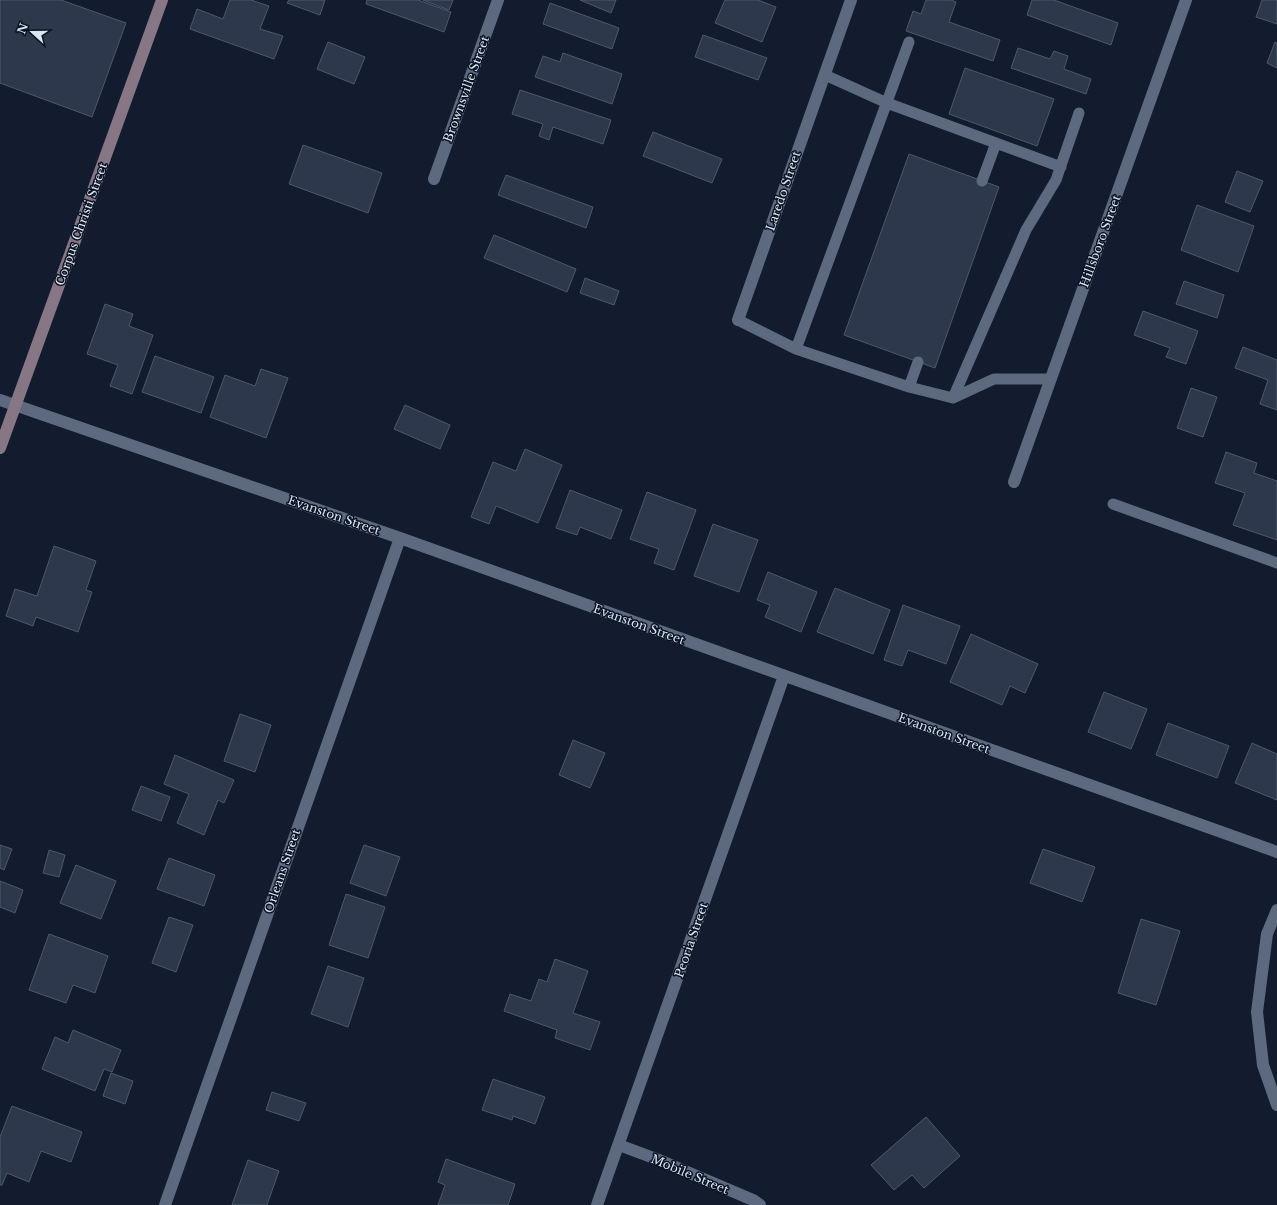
<svg xmlns="http://www.w3.org/2000/svg" width="1277" height="1205" viewBox="0 0 1277 1205" font-family="'Libre Baskerville',serif">
	<rect width="100%" height="100%" fill="#121c2e"/>
	<path fill="#2d384c" stroke="#4c586d" d="M 0,0 L 61,0 L 126,23 L 92,117 L 0,83 Z
		M 230,0 L 251,0 L 269,6 L 260,29 L 283,36 L 274,59 L 190,29 L 197,9 L 223,19 Z
		M 289,0 L 325,0 L 320,15 L 287,3 Z
		M 367,0 L 418,0 L 451,12 L 444,32 L 366,4 Z
		M 423,0 L 453,0 L 449,10 Z
		M 580,0 L 616,0 L 611,13 Z
		M 725,0 L 758,0 L 776,7 L 762,42 L 715,23 Z
		M 926,0 L 951,0 L 956,2 L 949,22 L 1000,40 L 993,61 L 906,31 L 913,11 L 921,14 Z
		M 1032,0 L 1054,0 L 1118,23 L 1111,45 L 1027,15 Z
		M 1262,0 L 1277,0 L 1277,24 L 1256,17 Z
		M 550,3 L 619,28 L 612,49 L 543,24 Z
		M 703,35 L 767,58 L 758,80 L 695,57 Z
		M 328,42 L 365,57 L 354,84 L 317,69 Z
		M 1275,42 L 1277,43 L 1277,68 L 1267,63 Z
		M 1018,48 L 1050,59 L 1054,51 L 1068,56 L 1064,69 L 1091,79 L 1086,94 L 1011,68 Z
		M 563,53 L 622,74 L 612,104 L 535,77 L 543,56 L 560,62 Z
		M 965,68 L 1054,99 L 1037,146 L 949,114 Z
		M 520,90 L 611,120 L 603,144 L 553,127 L 549,140 L 539,136 L 543,124 L 512,114 Z
		M 653,132 L 722,159 L 712,183 L 643,156 Z
		M 303,145 L 382,173 L 368,213 L 289,184 Z
		M 909,154 L 999,187 L 935,368 L 844,335 Z
		M 1237,171 L 1263,181 L 1250,212 L 1225,202 Z
		M 506,175 L 593,207 L 586,228 L 498,195 Z
		M 1197,205 L 1254,226 L 1238,272 L 1181,250 Z
		M 494,235 L 576,269 L 567,292 L 484,258 Z
		M 585,278 L 619,291 L 614,305 L 580,293 Z
		M 1184,281 L 1224,295 L 1217,318 L 1176,304 Z
		M 105,304 L 133,314 L 129,326 L 153,335 L 132,394 L 110,386 L 118,365 L 87,354 Z
		M 1143,311 L 1198,331 L 1186,364 L 1166,357 L 1170,348 L 1134,335 Z
		M 1243,347 L 1277,360 L 1277,410 L 1260,404 L 1268,380 L 1235,368 Z
		M 155,356 L 214,377 L 201,413 L 142,392 Z
		M 261,369 L 288,378 L 266,438 L 210,417 L 225,375 L 255,386 Z
		M 1191,388 L 1217,397 L 1203,437 L 1177,428 Z
		M 405,405 L 450,425 L 440,449 L 394,429 Z
		M 525,449 L 562,465 L 538,523 L 496,506 L 489,524 L 471,517 L 493,462 L 516,471 Z
		M 1226,452 L 1257,463 L 1254,473 L 1277,481 L 1277,540 L 1233,525 L 1245,493 L 1215,483 Z
		M 570,490 L 622,510 L 611,539 L 580,527 L 577,535 L 556,528 Z
		M 647,492 L 696,510 L 674,570 L 654,563 L 659,549 L 630,539 Z
		M 713,524 L 758,540 L 739,592 L 694,576 Z
		M 54,546 L 96,561 L 86,590 L 92,592 L 78,632 L 36,617 L 33,626 L 6,616 L 15,589 L 37,596 Z
		M 768,572 L 817,592 L 801,632 L 765,617 L 770,605 L 757,600 Z
		M 835,588 L 890,610 L 873,654 L 817,632 Z
		M 903,605 L 960,626 L 946,664 L 908,650 L 902,666 L 884,660 Z
		M 971,634 L 1038,664 L 1025,693 L 1010,686 L 1002,705 L 950,682 Z
		M 1104,692 L 1147,709 L 1131,749 L 1088,732 Z
		M 240,714 L 271,725 L 255,772 L 224,761 Z
		M 1168,723 L 1229,746 L 1217,778 L 1156,755 Z
		M 573,740 L 605,753 L 590,788 L 559,775 Z
		M 1252,743 L 1277,754 L 1277,800 L 1235,783 Z
		M 175,755 L 234,780 L 224,803 L 218,800 L 204,835 L 177,823 L 189,794 L 164,784 Z
		M 141,786 L 170,797 L 161,821 L 132,810 Z
		M 0,845 L 12,849 L 4,870 L 0,868 Z
		M 364,845 L 400,857 L 386,896 L 350,883 Z
		M 1043,849 L 1095,867 L 1082,902 L 1030,883 Z
		M 49,850 L 65,855 L 59,877 L 43,873 Z
		M 169,858 L 215,875 L 204,906 L 157,889 Z
		M 76,865 L 116,881 L 101,919 L 60,903 Z
		M 0,881 L 23,890 L 15,913 L 0,907 Z
		M 346,894 L 385,907 L 368,958 L 329,945 Z
		M 169,917 L 193,925 L 176,972 L 152,963 Z
		M 1141,919 L 1180,931 L 1156,1005 L 1118,993 Z
		M 49,934 L 108,956 L 95,993 L 73,985 L 66,1003 L 29,990 Z
		M 555,959 L 588,971 L 573,1013 L 600,1022 L 590,1050 L 555,1038 L 557,1030 L 504,1011 L 510,994 L 531,1001 L 539,979 L 547,982 Z
		M 328,966 L 364,978 L 348,1027 L 311,1014 Z
		M 73,1030 L 121,1050 L 112,1072 L 104,1069 L 95,1091 L 42,1069 L 55,1037 L 68,1043 Z
		M 111,1073 L 133,1081 L 125,1104 L 103,1096 Z
		M 493,1079 L 545,1097 L 535,1124 L 513,1116 L 512,1120 L 482,1110 Z
		M 272,1092 L 306,1103 L 299,1121 L 266,1110 Z
		M 12,1106 L 82,1132 L 71,1162 L 41,1151 L 29,1182 L 7,1173 L 2,1185 L 0,1185 L 0,1137 Z
		M 926,1117 L 960,1156 L 924,1188 L 912,1175 L 894,1190 L 871,1165 Z
		M 446,1159 L 515,1184 L 508,1205 L 438,1205 L 445,1185 L 438,1182 Z
		M 248,1160 L 279,1171 L 267,1205 L 232,1205 Z"/>
	<g fill="none" stroke-linecap="round" stroke-linejoin="round">
		<path stroke="#5d697f" stroke-width="11" d="M 825,75 L 887,103 L 1061,167
			M 982,181 L 996,143
			M 738,320 L 796,349 L 909,387 L 953,398 L 994,379 L 1051,379
			M 796,349 L 909,42
			M 909,387 L 918,362
			M 953,398 L 1026,230 L 1056,180 L 1079,113
			M 1113,504 L 1277,563"/>
		<path stroke="#5d697f" stroke-width="12" d="M 434,179 L 498,0
			M 738,320 L 851,0
			M 0,400 L 400,538 L 1277,852
			M 1014,482 L 1186,0
			M 1277,910 L 1267,934 L 1257,1012 L 1263,1065 L 1277,1105
			M 619,1145 L 659,1160 L 753,1200 L 760,1205
			M 165,1205 L 400,538
			M 597,1205 L 784,676"/>
		<path stroke="#877684" stroke-width="12" d="M 0,448 L 162,0"/>
	</g>
	<g text-anchor="middle" dominant-baseline="central" stroke-width="3" stroke-linejoin="round" paint-order="stroke">
		<g font-size="12" fill="#dde4f1" stroke="#091324">
			<text transform="translate(466 89) rotate(-70)">Brownsville Street</text>
			<text transform="translate(783 191) rotate(-71)">Laredo Street</text>
			<text transform="translate(81 224) rotate(-70)">Corpus Christi Street</text>
			<text transform="translate(1100 241) rotate(-70)">Hillsboro Street</text>
			<text transform="translate(334 515) rotate(19)">Evanston Street</text>
			<text transform="translate(639 624) rotate(20)">Evanston Street</text>
			<text transform="translate(944 733) rotate(20)">Evanston Street</text>
			<text transform="translate(282 871) rotate(-71)">Orleans Street</text>
			<text transform="translate(691 940) rotate(-71)">Peoria Street</text>
			<text transform="translate(690 1174) rotate(23)">Mobile Street</text>
		</g>
	</g>
	<g transform="translate(32 32) rotate(291)" stroke="#091324" stroke-width="3" paint-order="stroke">
	<path d="M0-3L7 15L0 10L-7 15Z" fill="#dde4f1"/>
	<text y="-6" font-size="11" font-weight="bold" text-anchor="middle" fill="#dde4f1">N</text>
	</g>
</svg>
